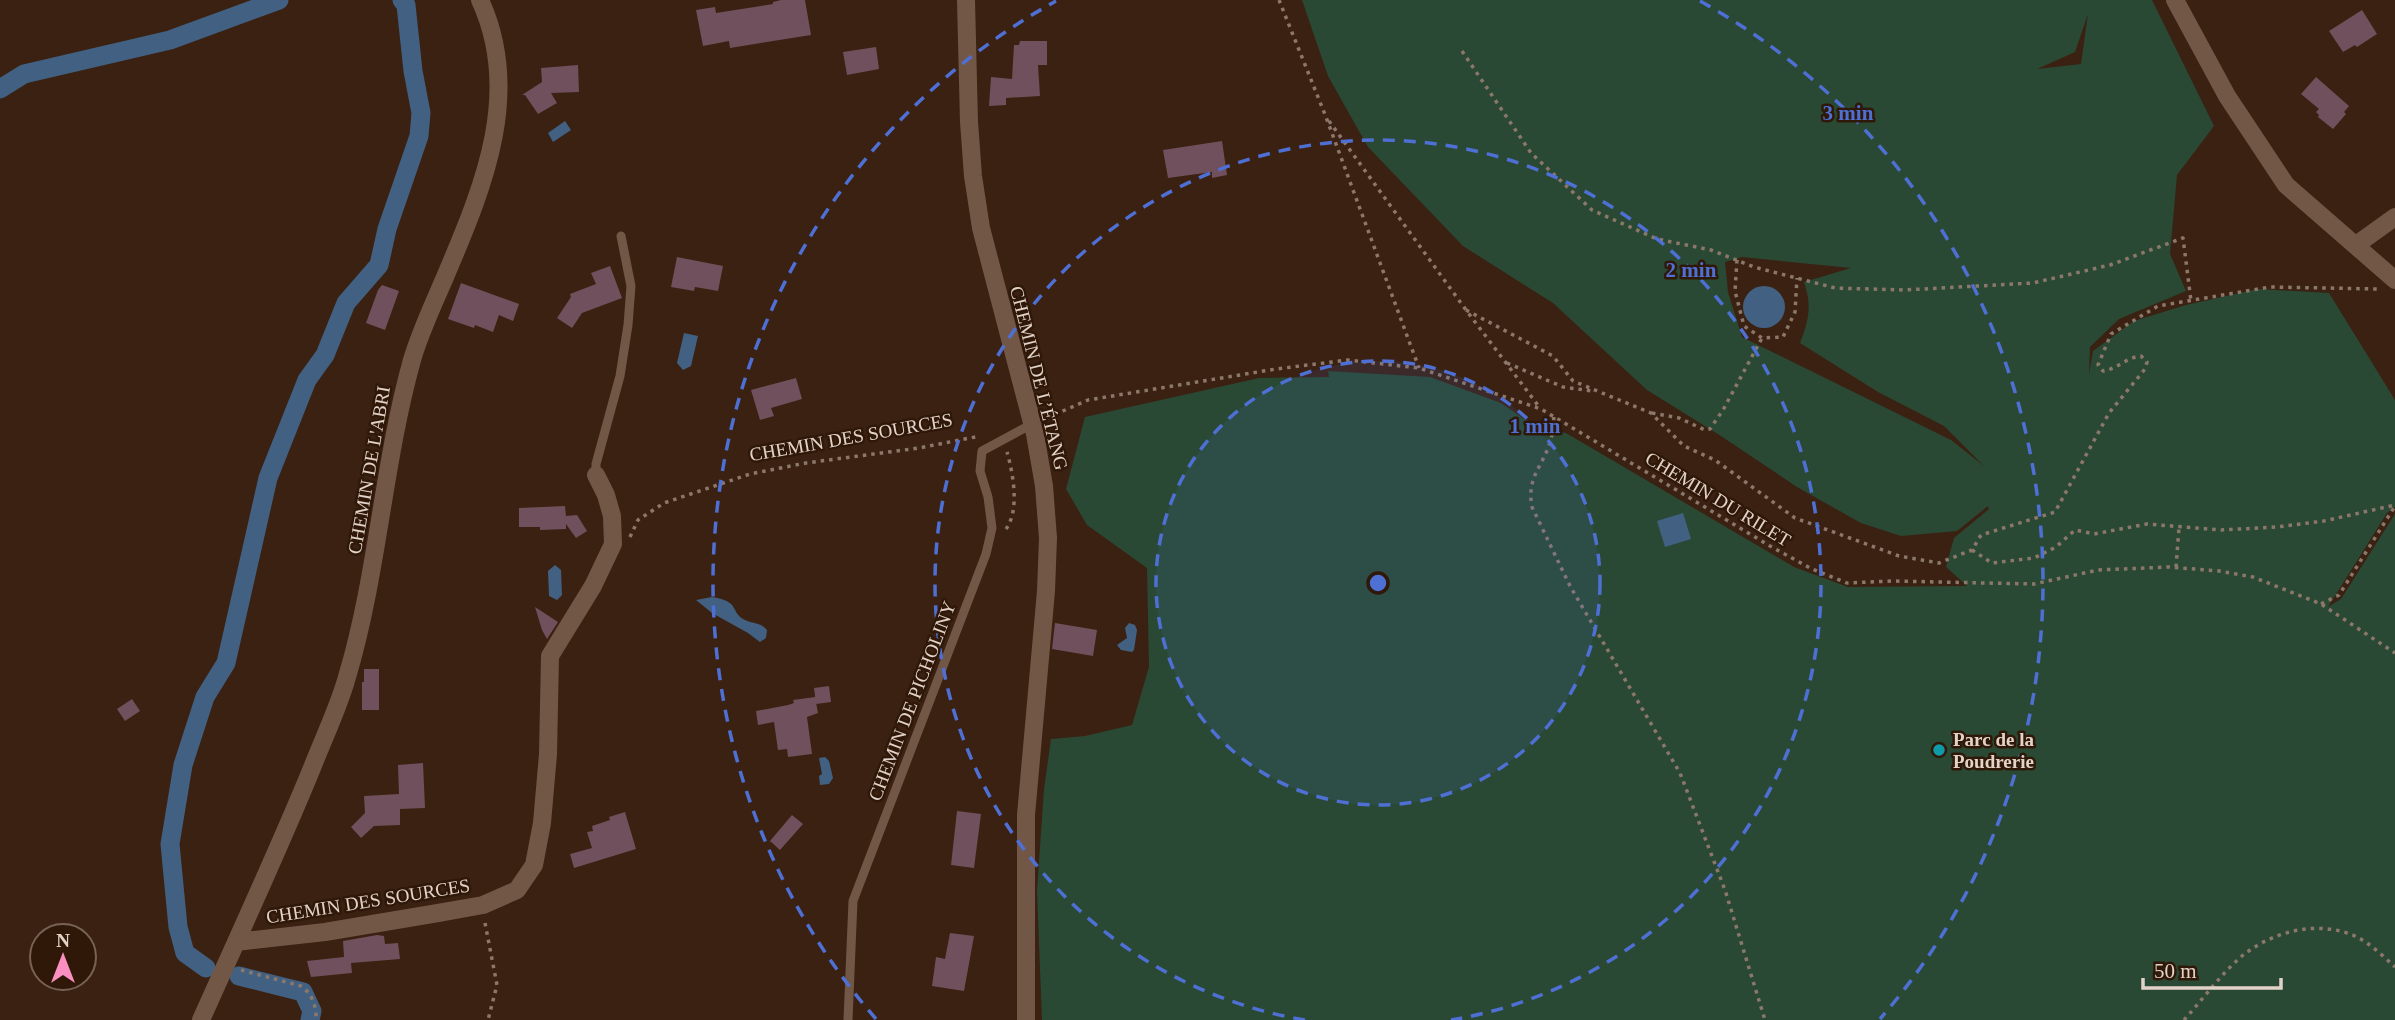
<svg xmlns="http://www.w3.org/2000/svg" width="2395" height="1020" viewBox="0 0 2395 1020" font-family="'Times New Roman',serif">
	<rect width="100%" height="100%" fill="#3a2112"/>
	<path fill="#2a4934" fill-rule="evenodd" d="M 1302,0 L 2152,0 L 2214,126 L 2177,175 L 2170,254 L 2186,291 L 2119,319 L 2090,347 L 2089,374 L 2093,351 L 2134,321 L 2186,305 L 2258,289 L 2329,293 L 2395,400 L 2395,507 L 2387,513 L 2328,607 L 2341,599 L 2395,514 L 2395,1020 L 1042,1020 L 1037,891 L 1044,789 L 1051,739 L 1085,736 L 1132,725 L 1149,667 L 1147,568 L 1087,525 L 1066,489 L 1085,417 L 1259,378 L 1329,377 L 1328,371 L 1430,377 L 1501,403 L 1536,427 L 1566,433 L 1794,567 L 1848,587 L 1967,586 L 1946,567 L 1954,538 L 1989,509 L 1988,506 L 1957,531 L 1901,536 L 1861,523 L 1797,487 L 1721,436 L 1647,390 L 1553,303 L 1463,246 L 1368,147 L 1328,76 ZM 2088,14 L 2081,64 L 2037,69 L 2075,52 ZM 1742,257 L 1851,268 L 1804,282 C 1812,305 1809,320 1800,343 L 1878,392 L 1944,426 L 1984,466 L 1951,440 L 1742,337 L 1728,292 L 1725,262 Z"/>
	<path fill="#426182" d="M 565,121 L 571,130 L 553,142 L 548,133 Z
		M1743 307a21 21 0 1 1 42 0a21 21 0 1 1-42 0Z
		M 684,333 L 698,336 L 691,366 L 683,370 L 677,363 Z
		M 1683,513 L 1691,539 L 1665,547 L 1657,521 Z
		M 555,565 L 561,570 L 562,595 L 557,600 L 549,596 L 548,571 Z
		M 712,597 C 742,602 729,612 745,620 C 753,624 760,622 767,630 L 766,638 L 760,642 L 748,633 L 712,613 L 696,600 Z
		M 1129,623 L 1135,625 L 1137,630 L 1134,650 L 1132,652 L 1121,650 L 1117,645 L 1127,638 L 1125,628 Z
		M 825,757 L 829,761 L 833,778 L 829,784 L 820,785 L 819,776 L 822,774 L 819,758 Z"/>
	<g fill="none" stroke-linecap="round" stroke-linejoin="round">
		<path stroke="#426182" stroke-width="19" d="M 0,89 L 24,74 L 170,40 L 279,0
			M 206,968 L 185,953 L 178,927 L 170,844 L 183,765 L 205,697 L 226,663 L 268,478 L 307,380 L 325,355 L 346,303 L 379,265 L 387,229 L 419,136 L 421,113 L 413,71 L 406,5 L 402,0
			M 239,976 L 303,992 L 312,1011 L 310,1020"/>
	</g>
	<path fill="#70505c" d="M 781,0 L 805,0 L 811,35 L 730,48 L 729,41 L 703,46 L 696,10 L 715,7 L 716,13 L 773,4 L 773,2 Z
		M 2362,10 L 2377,34 L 2357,47 L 2355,45 L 2343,52 L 2329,31 Z
		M 1020,41 L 1047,41 L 1047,65 L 1038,65 L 1040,96 L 1006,98 L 1006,105 L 989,106 L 991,77 L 1012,79 L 1014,45 L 1019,45 Z
		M 876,47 L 879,69 L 847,75 L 843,52 Z
		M 578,65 L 579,92 L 551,93 L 557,103 L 538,114 L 525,95 L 522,95 L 542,82 L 541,68 Z
		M 2316,77 L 2349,106 L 2344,112 L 2346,114 L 2333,129 L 2318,117 L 2319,115 L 2316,112 L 2319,109 L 2301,94 Z
		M 1222,141 L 1227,175 L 1212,178 L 1212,172 L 1168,178 L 1163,150 Z
		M 677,257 L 723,266 L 718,291 L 695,287 L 694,291 L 671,287 Z
		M 610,266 L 622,298 L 582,313 L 572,328 L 557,318 L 571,297 L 570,294 L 596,284 L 591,273 Z
		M 461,283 L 519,304 L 513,321 L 499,315 L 493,332 L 475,325 L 474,328 L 448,319 Z
		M 382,285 L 399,291 L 385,330 L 366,323 L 378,290 Z
		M 796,378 L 802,399 L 771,408 L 774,416 L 760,420 L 751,390 Z
		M 565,506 L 566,516 L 577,515 L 587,531 L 576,538 L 566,524 L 566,529 L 540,530 L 540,527 L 519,527 L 519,508 Z
		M 535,607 L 558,622 L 547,639 L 542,630 Z
		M 1055,623 L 1097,630 L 1093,656 L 1052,649 Z
		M 364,669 L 379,669 L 379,710 L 362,710 L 362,682 L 364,682 Z
		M 829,686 L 831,702 L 816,704 L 814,688 Z
		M 815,697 L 818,713 L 807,717 L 812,754 L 788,757 L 787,749 L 778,750 L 774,722 L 758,725 L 756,711 L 788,705 L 794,703 L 793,700 Z
		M 132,699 L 140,711 L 125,721 L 117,709 Z
		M 423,763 L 425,808 L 400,809 L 400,825 L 374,826 L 361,838 L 351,827 L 365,813 L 364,796 L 399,794 L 398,765 Z
		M 957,811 L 981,814 L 974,868 L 951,865 Z
		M 625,812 L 636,849 L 574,868 L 570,854 L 592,848 L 587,832 L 593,831 L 592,826 L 610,820 L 609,817 Z
		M 792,815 L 803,824 L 780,850 L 770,841 Z
		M 950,933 L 974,936 L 964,991 L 932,986 L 936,957 L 945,959 Z
		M 377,935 L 384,936 L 385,944 L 398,943 L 400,959 L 351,963 L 352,973 L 311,977 L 307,961 L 344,957 L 343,941 Z"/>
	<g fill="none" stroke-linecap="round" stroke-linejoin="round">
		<path stroke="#8c786b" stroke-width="3.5" stroke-dasharray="3.5 5" stroke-linecap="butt" d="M 1279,0 L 1326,117 L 1419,368
			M 1462,51 L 1531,153 L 1592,210 L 1657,239 L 1711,250 L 1754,267 L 1835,288 L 1904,290 L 2033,283 L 2110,265 L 2183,238 L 2191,301
			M 1329,121 L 1466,310 L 1540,408
			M 1737,260 L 1735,291 L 1744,326 L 1762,338 L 1783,337 L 1795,312 L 1797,278
			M 1466,310 L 1553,356 L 1573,381 L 1651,413 L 1684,446 L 1715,460 L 1795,518 L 1899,556 L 1939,563 L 1972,550 L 1981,535 L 2055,512 L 2109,413 L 2145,369 L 2147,362 L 2141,356 C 2127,357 2117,369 2103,371 L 2098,365 L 2111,334 L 2158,306 L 2270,287 L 2379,289
			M 1507,363 L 1563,387 L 1592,391
			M 1652,413 L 1679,418 L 1705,430 L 1710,429 L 1723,410 L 1762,338
			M 1554,417 C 1553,424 1553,432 1551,439 C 1544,466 1526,476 1532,507 L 1570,586 L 1680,773 L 1725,890 L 1765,1020
			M 1047,418 L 1088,400 L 1276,369 L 1348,360 L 1419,368 L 1541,409 L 1770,546 L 1812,569 L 1847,583 L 1892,581 L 2034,584 L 2098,570 L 2169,567 L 2219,571 L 2253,577 L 2321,604 L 2395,653
			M 1006,529 C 1020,510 1013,473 1007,452
			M 630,537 L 638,520 L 664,503 L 750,474 L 806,463 L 919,448 L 980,436
			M 1972,550 L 1992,563 L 2034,558 L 2056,547 L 2075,530 L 2094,534 L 2147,524 L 2221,530 L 2277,527 L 2324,521 L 2395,505
			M 2176,567 L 2179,528
			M 2321,604 L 2339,595 L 2395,506
			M 485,923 L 497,985 L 488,1020
			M 241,970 L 301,986 C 312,993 317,1008 316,1020
			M 2184,1020 C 2203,999 2221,974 2242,956 C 2273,931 2319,919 2357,937 C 2371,944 2384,957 2395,967"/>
		<path stroke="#735746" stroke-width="9" d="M 596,475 L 596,464 L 620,376 L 628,325 L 631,286 L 621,236
			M 848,1020 L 853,901 L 986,554 L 992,528 L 988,497 L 980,471 L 982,451 L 1032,424"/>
		<path stroke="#735746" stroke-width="18" d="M 2356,245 L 2395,217
			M 236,942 L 325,932 L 438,913 L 483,905 L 517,890 L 534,865 L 542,823 L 548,754 L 550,656 L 593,586 L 613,544 L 612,516 L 606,495 L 596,475
			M 201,1020 C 239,935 279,849 314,763 C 325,735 339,706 347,677 C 378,573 383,464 412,360 C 421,329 436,299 448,270 C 485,183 522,91 480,0"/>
		<path stroke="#735746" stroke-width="18" d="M 966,0 L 969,122 L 973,176 L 981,228 L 1035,434 L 1044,486 L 1048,538 L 1046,591 L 1026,815 L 1026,1020
			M 2175,0 L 2227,96 L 2286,185 L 2395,280"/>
	</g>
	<circle cx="1378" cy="583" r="222" fill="#4e6fd4" fill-opacity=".12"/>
	<g fill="none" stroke="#4e6fd4" stroke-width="3.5" stroke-dasharray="12 9">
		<circle cx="1378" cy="583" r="222"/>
		<path d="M1305 1020A443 443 0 1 1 1451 1020"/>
		<path d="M876 1019A665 665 0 0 1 1056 1M1700 1A665 665 0 0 1 1880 1019"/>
	</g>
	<circle fill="#0f9aa8" stroke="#2f1808" stroke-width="2.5" cx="1939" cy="750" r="7"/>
	<g text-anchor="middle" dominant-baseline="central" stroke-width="5" stroke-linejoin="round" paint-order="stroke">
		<g font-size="19" fill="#e2d2c8" stroke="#2f1808">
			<text transform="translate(1039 378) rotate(76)">CHEMIN DE L’ÉTANG</text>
			<text transform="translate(851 437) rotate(-10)">CHEMIN DES SOURCES</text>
			<text transform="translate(369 470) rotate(-80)">CHEMIN DE L'ABRI</text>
			<text transform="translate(1718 499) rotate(31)">CHEMIN DU RILET</text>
			<text transform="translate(912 701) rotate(-69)">CHEMIN DE PICHOLINY</text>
			<text transform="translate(368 901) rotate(-9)">CHEMIN DES SOURCES</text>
		</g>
		<g font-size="19" font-weight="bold" fill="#e2d2c8" stroke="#2f1808" text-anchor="start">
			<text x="1953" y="739">Parc de la<tspan x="1953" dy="22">Poudrerie</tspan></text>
		</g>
	</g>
	<circle cx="1378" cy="583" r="10" fill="#4e6fd4" stroke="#2f1808" stroke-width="3.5"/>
	<g font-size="21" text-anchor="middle" font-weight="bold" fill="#4e6fd4" stroke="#2f1808" stroke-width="5" stroke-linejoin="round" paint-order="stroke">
		<text x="1848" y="120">3 min</text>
		<text x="1691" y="277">2 min</text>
		<text x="1535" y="433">1 min</text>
	</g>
	<g transform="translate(63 957)"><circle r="33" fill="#2f1808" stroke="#776255" stroke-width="2"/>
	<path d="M0-5L12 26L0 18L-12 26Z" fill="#fc8fc2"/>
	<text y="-10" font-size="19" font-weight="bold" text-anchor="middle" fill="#e2d2c8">N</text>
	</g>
	<path d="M2143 978v10h138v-10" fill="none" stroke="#e2d2c8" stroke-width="3.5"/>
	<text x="2154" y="978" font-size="21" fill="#e2d2c8" stroke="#2f1808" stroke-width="5" paint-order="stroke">50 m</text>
</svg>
